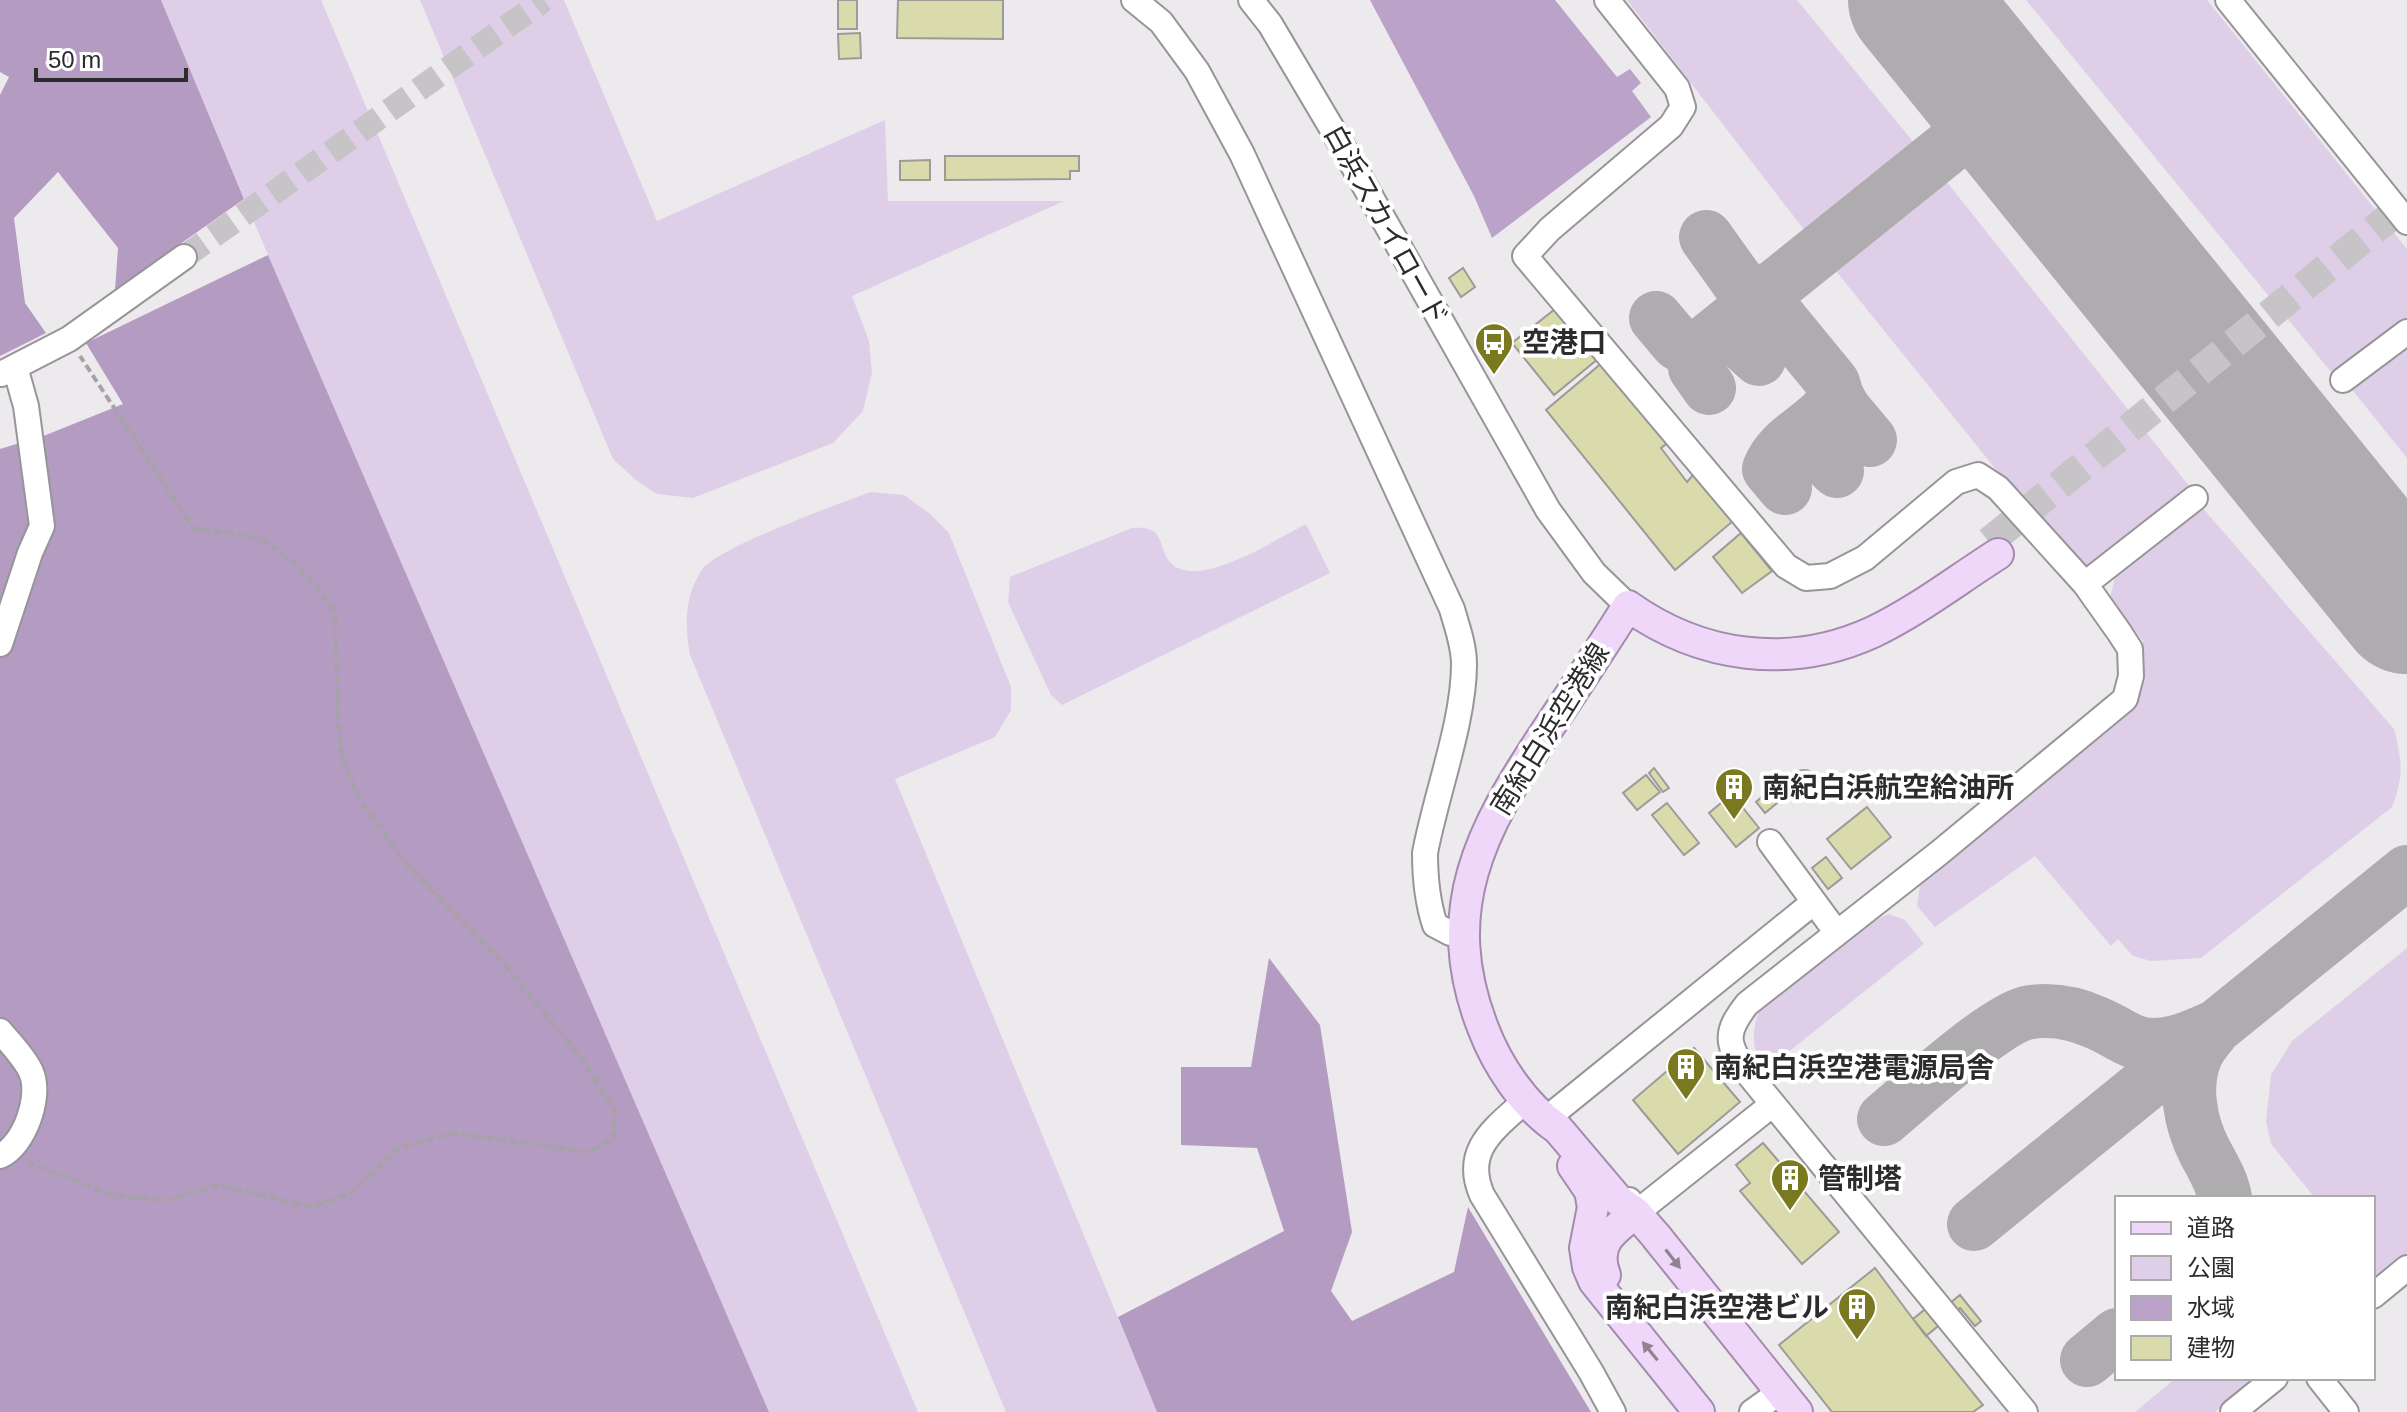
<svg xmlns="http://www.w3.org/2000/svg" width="2407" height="1412" viewBox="0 0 2407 1412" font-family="Arial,'Noto Sans JP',sans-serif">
	<rect width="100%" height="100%" fill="#eceaed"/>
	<path fill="#dfcee8" d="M 161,0 L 321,0 L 918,1412 L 769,1412 L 268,255 Z
		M 420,0 L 564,0 L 657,221 L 885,120 L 888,201 L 1064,201 L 852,296 L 869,341 L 872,373 L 863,411 L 833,443 L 693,498 L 657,494 L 637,481 L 613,459 Z
		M 1627,0 L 1797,0 L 1915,144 L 1805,231 Z
		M 2026,0 L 2207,0 L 2407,249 L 2407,325 L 2336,378 Z
		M 1946,181 L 2193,491 L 2099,563 L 2083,566 L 2068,559 L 1832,266 Z
		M 2407,340 L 2407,458 L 2350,387 Z
		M 870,492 L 904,495 L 929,513 L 949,533 L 1011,687 L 1011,710 L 995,737 L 895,779 L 1157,1412 L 1006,1412 L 690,655 C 685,626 684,598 701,571 C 715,548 839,504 870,492 Z
		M 2201,506 L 2394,729 C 2402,761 2404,776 2392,807 L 2201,958 L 2151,961 L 2133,956 L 2118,939 L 2111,946 L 2035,856 L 1935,927 L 1917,906 L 1920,885 L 2136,705 L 2143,685 L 2143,641 L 2110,597 L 2118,567 Z
		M 1306,524 L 1330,573 L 1062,705 L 1051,695 L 1008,602 L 1010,577 L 1132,528 C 1172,524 1153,555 1178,568 C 1209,583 1277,539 1306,524 Z
		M 1888,914 L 1905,920 L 1924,944 L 1762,1073 C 1754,1050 1750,1035 1759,1011 L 1875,921 Z
		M 2407,948 L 2407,1255 L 2373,1282 L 2373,1198 L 2315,1198 L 2271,1144 L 2266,1121 L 2271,1075 L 2292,1041 Z
		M 2176,1378 L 2257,1378 L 2215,1412 L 2135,1412 Z"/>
	<path fill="#b49bc1" d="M 0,0 L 161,0 L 244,199 L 115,290 L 118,248 L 58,172 L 14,218 L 25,303 L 46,333 L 0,356 L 0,95 L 9,77 L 0,72 Z
		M 268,255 L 769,1412 L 0,1412 L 0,449 L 46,435 L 123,404 L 86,343 Z
		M 1269,958 L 1320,1025 L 1352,1232 L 1331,1291 L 1352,1321 L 1454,1272 L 1468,1207 L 1591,1412 L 1157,1412 L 1118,1317 L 1284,1231 L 1257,1148 L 1181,1145 L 1181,1067 L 1251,1067 Z"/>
	<path fill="#bba2c8" d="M 1370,0 L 1555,0 L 1617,77 L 1630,69 L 1641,83 L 1632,91 L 1651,117 L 1492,238 L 1474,196 Z"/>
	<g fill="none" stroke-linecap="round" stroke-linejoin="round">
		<path stroke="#aeacae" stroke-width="54" d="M 1706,237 L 1741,286 L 1757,292 L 1774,288
			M 1774,288 L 1770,300 L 1774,311 L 1833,383 L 1837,396 C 1821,426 1781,437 1769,469 L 1785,488
			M 1740,315 C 1733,340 1742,343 1759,359
			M 1656,318 L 1677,343 L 1687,349 L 1701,346
			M 1709,388 L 1695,368 L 1694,356 L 1701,346 L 2001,105
			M 1837,396 L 1844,409 L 1870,440
			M 1816,420 C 1811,447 1819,453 1837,471
			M 2214,1029 C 2208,1037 2200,1045 2196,1055 C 2183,1085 2190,1123 2205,1152 C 2213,1167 2222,1181 2225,1198
			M 1884,1119 C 1914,1094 1992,1022 2026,1013 C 2050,1008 2075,1013 2097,1023 C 2117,1031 2130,1045 2153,1045 C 2177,1045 2196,1035 2217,1026 L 2407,872
			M 1974,1224 L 2205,1036
			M 2087,1360 L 2117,1335"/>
		<path stroke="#aeacae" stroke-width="136" d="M 1916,0 L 2407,606"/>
	</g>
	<path fill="#dadbad" stroke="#9b9b98" stroke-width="2" d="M 838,0 L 857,0 L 857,29 L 838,29 Z
		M 898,0 L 1003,0 L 1003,39 L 897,38 Z
		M 860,33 L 861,58 L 839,59 L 838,34 Z
		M 945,156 L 1079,156 L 1079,171 L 1070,171 L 1070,179 L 945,180 Z
		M 930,160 L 930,180 L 900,180 L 900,161 Z
		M 1463,268 L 1475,287 L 1461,297 L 1449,278 Z
		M 1559,306 L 1599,358 L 1554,395 L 1512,343 Z
		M 1603,362 L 1669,442 L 1661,448 L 1687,482 L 1693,475 L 1733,521 L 1675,570 L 1546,410 Z
		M 1741,533 L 1772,571 L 1742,593 L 1713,557 Z
		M 1654,768 L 1669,788 L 1663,792 L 1649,773 Z
		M1790 784a14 14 0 1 1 28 0a14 14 0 1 1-28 0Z
		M 1646,775 L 1660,792 L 1637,810 L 1623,793 Z
		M 1768,792 L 1777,803 L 1765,813 L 1756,802 Z
		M 1732,794 L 1759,828 L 1736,847 L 1709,813 Z
		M 1667,803 L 1699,843 L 1684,855 L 1652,815 Z
		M 1867,807 L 1891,837 L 1851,869 L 1827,839 Z
		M 1826,857 L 1842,878 L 1828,889 L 1812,868 Z
		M 1694,1048 L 1740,1102 L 1678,1154 L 1633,1100 Z
		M 1763,1143 L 1839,1232 L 1802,1264 L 1740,1191 L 1750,1183 L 1736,1165 Z
		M 1875,1268 L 1913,1319 L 1983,1405 L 1973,1412 L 1832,1412 L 1779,1345 Z
		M 1943,1295 L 1950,1303 L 1960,1295 L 1981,1321 L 1975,1326 L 1960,1308 L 1926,1336 L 1913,1319 Z"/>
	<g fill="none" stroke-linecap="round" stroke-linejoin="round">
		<path stroke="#c6c4c7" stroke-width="24" stroke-dasharray="24 12" stroke-linecap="butt" d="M 184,257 L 544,0"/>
		<path stroke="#c6c4c7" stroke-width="30" stroke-dasharray="30 15" stroke-linecap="butt" d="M 1989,542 L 2407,203"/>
		<g stroke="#979597" stroke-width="28">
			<path id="minor" d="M 1134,0 L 1161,22 L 1197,71 L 1242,154 L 1452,609 C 1457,627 1464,645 1464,664 C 1464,722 1436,794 1425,853 C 1425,879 1427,901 1435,925 L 1450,933 L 1464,932
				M 1251,0 L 1270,24 L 1337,137 L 1548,510 L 1594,573 L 1628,606
				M 1607,0 L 1677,88 L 1683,107 L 1671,126 L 1550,229 L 1525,256 L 1786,566 L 1806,578 L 1830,576 L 1865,558 L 1956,482 L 1978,475 L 1998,488 L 2085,584 L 2119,632 L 2130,649 L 2131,676 L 2125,699 L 1939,853 L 1747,1004 C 1726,1031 1725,1042 1745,1070 L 2025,1412
				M 2228,0 L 2407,222
				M 1,374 L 69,339 L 184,257
				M 2343,380 L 2407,332
				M 2085,584 L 2195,498
				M 0,644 L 30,553 L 42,526 L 26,406 L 15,367
				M 1770,842 L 1837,933
				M 0,1031 C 10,1043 25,1058 31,1072 C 42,1096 24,1146 0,1156
				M 1526,1100 C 1496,1128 1462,1149 1482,1195 L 1591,1372 L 1613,1412
				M 1545,1120 L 1814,902
				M 1629,1200 L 1636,1213 L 1773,1104
				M 2373,1296 L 2407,1268
				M 2319,1378 L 2346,1412
				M 1752,1412 L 1780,1392
				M 2233,1412 L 2275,1378"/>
		</g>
		<g stroke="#a38aaf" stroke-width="34">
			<path id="major" d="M 1573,1166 L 1590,1191 L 1593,1207 L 1585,1248 L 1588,1267 L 1594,1281 L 1699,1412
				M 1605,1275 C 1593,1244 1613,1230 1636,1213
				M 1797,1412 L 1655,1235 L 1636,1213 L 1619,1201 L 1558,1129 C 1524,1106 1497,1065 1483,1028 C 1437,910 1481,830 1545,733 C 1573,691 1601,649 1628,606 C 1701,658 1790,670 1873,632 C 1917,611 1957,580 1998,554"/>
		</g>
		<path stroke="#a5a3a5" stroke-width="4" stroke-dasharray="8 4" stroke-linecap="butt" d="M 27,1162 L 115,1196 L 167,1200 L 218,1185 L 312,1207 L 349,1194 L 399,1148 L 452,1133 L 590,1152 L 614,1137 L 614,1109 L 583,1060 L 504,964 L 406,864 L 359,798 L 342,757 L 338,721 L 335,612 L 314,584 L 292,561 L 263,540 L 225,532 L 194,529 L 80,356"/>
		<use href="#minor" stroke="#fff" stroke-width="24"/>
		<use href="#major" stroke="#eed7f9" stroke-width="30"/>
	</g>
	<defs><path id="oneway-solid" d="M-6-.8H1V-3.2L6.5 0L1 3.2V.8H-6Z" transform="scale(2)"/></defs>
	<g fill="#8e8293">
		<use href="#oneway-solid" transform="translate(1673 1259) rotate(52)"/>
		<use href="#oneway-solid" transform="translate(1650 1351) rotate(-129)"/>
	</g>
	<defs>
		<g id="bus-pin" transform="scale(2)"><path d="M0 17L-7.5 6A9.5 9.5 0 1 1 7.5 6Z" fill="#7b7920" stroke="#fff"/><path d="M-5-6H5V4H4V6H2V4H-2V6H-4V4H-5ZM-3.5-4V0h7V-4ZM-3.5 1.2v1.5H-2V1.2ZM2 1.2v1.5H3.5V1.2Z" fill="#fff"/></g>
		<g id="building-pin" transform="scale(2)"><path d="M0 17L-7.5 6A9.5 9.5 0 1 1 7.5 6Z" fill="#7b7920" stroke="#fff"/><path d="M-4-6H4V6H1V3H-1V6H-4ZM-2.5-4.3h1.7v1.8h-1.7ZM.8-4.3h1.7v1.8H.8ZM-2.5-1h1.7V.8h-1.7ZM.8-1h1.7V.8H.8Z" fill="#fff"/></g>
	</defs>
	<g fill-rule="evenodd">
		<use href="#bus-pin" x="1494" y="342"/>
		<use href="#building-pin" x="1734" y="787"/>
		<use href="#building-pin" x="1686" y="1067"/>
		<use href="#building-pin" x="1790" y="1178"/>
		<use href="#building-pin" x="1857" y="1307"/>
	</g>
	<g text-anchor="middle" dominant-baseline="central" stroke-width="8" stroke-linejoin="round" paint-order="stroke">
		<g font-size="28" fill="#2d2c2d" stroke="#fff">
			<text transform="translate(1386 225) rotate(61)">白浜スカイロード</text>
			<text transform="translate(1550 729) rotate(-58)">南紀白浜空港線</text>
		</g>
		<g font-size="28" font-weight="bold" fill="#2d2c2d" stroke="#fff" text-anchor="start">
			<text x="1522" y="342">空港口</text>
			<text x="1762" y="787">南紀白浜航空給油所</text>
			<text x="1714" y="1067">南紀白浜空港電源局舎</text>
			<text x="1818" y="1178">管制塔</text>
			<text x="1829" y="1307" text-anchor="end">南紀白浜空港ビル</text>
		</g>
	</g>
	<rect x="2115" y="1196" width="260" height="184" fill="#ffffff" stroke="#ababab" stroke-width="2"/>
	<rect x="2131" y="1222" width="40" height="12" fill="#eed7f9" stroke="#ababab" stroke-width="2"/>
	<text x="2187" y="1236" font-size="24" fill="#2d2c2d">道路</text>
	<rect x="2131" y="1256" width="40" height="24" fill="#dfcee8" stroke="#ababab" stroke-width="2"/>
	<text x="2187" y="1276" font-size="24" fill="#2d2c2d">公園</text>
	<rect x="2131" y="1296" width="40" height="24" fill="#bba2c8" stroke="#ababab" stroke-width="2"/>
	<text x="2187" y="1316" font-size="24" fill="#2d2c2d">水域</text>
	<rect x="2131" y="1336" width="40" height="24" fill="#dadbad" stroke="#ababab" stroke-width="2"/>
	<text x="2187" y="1356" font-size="24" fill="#2d2c2d">建物</text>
	<path d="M36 68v12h150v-12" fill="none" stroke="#2d2c2d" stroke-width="4"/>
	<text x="48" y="68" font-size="24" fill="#2d2c2d" stroke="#ffffff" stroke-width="6" paint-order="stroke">50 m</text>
</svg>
